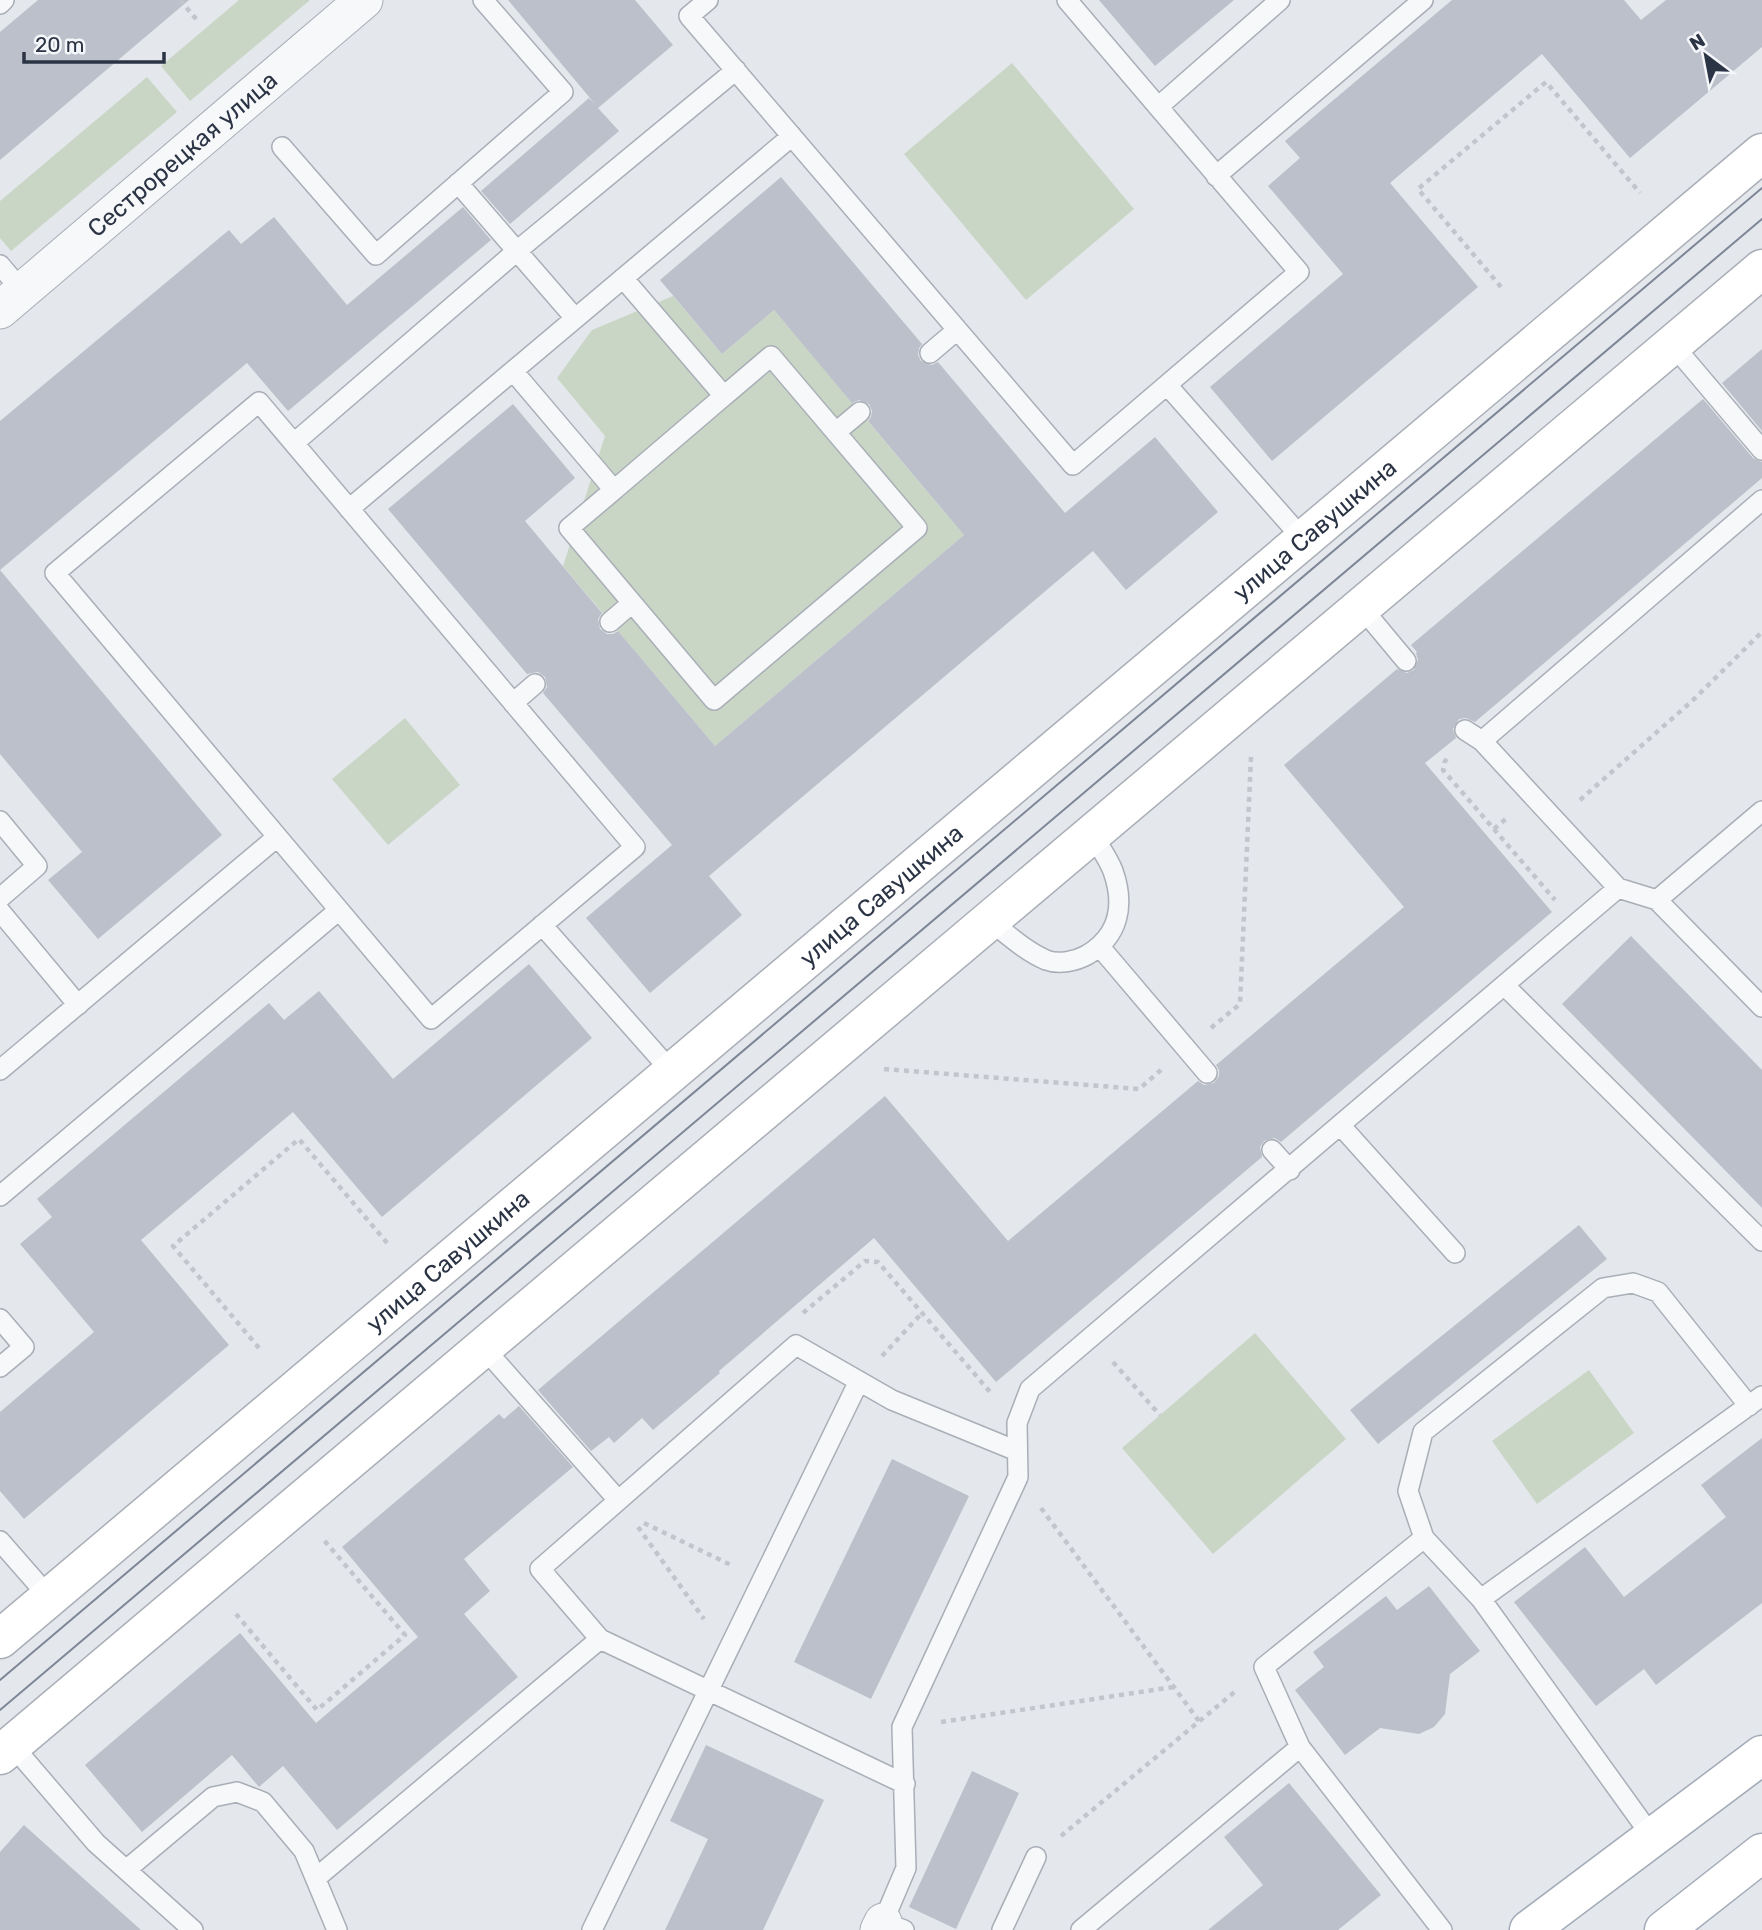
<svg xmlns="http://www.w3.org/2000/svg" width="1762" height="1930" viewBox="0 0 1762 1930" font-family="Rubik,sans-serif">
	<rect width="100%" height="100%" fill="#e4e7ec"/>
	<path fill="#c9d6c5" d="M 239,0 L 310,0 L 190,101 L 161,66 Z
		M 1012,63 L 1134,209 L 1026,300 L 904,154 Z
		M 147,77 L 177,112 L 11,251 L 0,238 L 0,201 Z
		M 673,296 L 722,354 L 774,310 L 964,535 L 715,746 L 563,566 L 605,436 L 557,378 L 592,330 Z
		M 405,718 L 460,785 L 388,845 L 332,779 Z
		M 1255,1333 L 1346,1439 L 1213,1554 L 1122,1448 Z
		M 1589,1370 L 1634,1433 L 1537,1504 L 1492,1441 Z"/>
	<path fill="#bbc0ca" d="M 38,0 L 189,0 L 0,160 L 0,32 Z
		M 508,0 L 635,0 L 673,45 L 598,108 L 619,131 L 510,224 L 481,191 L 589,98 L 595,104 Z
		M 1099,0 L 1234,0 L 1155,66 Z
		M 1452,0 L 1624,0 L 1641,20 L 1666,0 L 1762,0 L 1762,47 L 1630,158 L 1542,54 L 1390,183 L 1478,287 L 1272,461 L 1210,387 L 1343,274 L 1268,186 L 1300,158 L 1285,141 Z
		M 781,177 L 922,344 L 919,348 L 918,355 L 921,361 L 932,365 L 938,362 L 1065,513 L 1155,437 L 1218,512 L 1126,590 L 1093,551 L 1062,577 L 709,876 L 742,915 L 650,993 L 586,918 L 672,845 L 543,693 L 547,687 L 545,677 L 538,672 L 527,674 L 388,509 L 513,404 L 575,478 L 525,521 L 602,613 L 598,619 L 600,629 L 607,634 L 613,634 L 618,631 L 715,746 L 964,535 L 868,421 L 871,417 L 872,411 L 869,404 L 859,400 L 852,403 L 774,310 L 722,354 L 660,280 Z
		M 463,207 L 491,240 L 288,411 L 247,363 L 0,570 L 0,421 L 229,230 L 241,244 L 274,217 L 347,305 Z
		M 1762,349 L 1762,431 L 1722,383 Z
		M 1703,399 L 1753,458 L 1762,462 L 1762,478 L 1475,722 L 1466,718 L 1459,719 L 1453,729 L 1456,738 L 1425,763 L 1552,912 L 1281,1142 L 1275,1138 L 1264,1141 L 1260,1147 L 1262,1157 L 996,1382 L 874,1238 L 719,1371 L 720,1373 L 653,1430 L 642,1418 L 614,1443 L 609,1437 L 591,1451 L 538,1390 L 885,1096 L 1008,1241 L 1198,1081 L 1204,1085 L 1214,1083 L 1219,1076 L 1219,1070 L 1216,1065 L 1404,907 L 1284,765 L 1397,669 L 1407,673 L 1414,670 L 1418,660 L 1416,653 L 1417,652 L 1411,645 Z
		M 0,570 L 222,835 L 98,939 L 48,880 L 82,852 L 0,754 Z
		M 1631,936 L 1762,1070 L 1762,1208 L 1562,1004 Z
		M 529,964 L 592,1038 L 382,1217 L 293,1112 L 141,1240 L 229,1345 L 24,1519 L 0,1491 L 0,1412 L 94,1332 L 20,1244 L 52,1217 L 37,1199 L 269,1003 L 284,1020 L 319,991 L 393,1079 Z
		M 1579,1225 L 1607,1259 L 1378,1444 L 1350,1410 Z
		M 519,1406 L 573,1467 L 464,1559 L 490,1591 L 464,1614 L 518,1677 L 337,1830 L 283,1766 L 259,1787 L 232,1755 L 142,1832 L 85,1765 L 240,1633 L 316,1723 L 418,1637 L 342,1547 L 499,1414 L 504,1419 Z
		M 1762,1438 L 1762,1603 L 1656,1685 L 1644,1669 L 1596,1706 L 1514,1602 L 1585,1547 L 1624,1597 L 1726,1517 L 1701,1485 Z
		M 892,1459 L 969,1496 L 871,1699 L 794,1662 Z
		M 1429,1586 L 1480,1651 L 1450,1674 L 1445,1714 L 1434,1727 L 1419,1734 L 1380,1728 L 1345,1755 L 1295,1690 L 1324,1667 L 1313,1652 L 1386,1596 L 1397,1610 Z
		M 706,1745 L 824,1800 L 763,1930 L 665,1930 L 708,1839 L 670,1821 Z
		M 972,1771 L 1019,1793 L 956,1929 L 909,1907 Z
		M 1289,1783 L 1381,1895 L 1338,1930 L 1208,1930 L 1263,1885 L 1224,1837 Z
		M 24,1825 L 74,1870 L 141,1930 L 0,1930 L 0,1852 Z"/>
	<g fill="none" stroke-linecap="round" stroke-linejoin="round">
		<g stroke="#a9aeb7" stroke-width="22">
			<path id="service" d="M 708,0 L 689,16 L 1073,465 L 1299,272 L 1067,0
				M 0,4 L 4,0
				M 1158,107 L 1280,0
				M 282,147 L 376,255 L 563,92 L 483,0
				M 1216,176 L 1423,0
				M 458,183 L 575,318
				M 0,265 L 22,291
				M 1673,345 L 1762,450
				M 930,353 L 957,330
				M 513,371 L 614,490 L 569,528 L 714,700 L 917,528 L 771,356 L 724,396 L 623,278
				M 1167,385 L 1303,539
				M 259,402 L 635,847 L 431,1019 L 55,573 Z
				M 836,432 L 860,412
				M 294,443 L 518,250 L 736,70
				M 614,490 L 724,396
				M 349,509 L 792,136
				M 1361,607 L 1406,661
				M 610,622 L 632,603
				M 513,703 L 535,684
				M 1465,730 L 1482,741 L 1618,888
				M 1482,741 L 1762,500
				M 0,821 L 37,866 L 0,898
				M 1657,900 L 1762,811
				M 0,911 L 78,1005
				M 989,920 C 1007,934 1025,951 1046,960 C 1059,965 1076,961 1087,955 C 1119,936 1125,905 1113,871 C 1108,858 1099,846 1092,834
				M 542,925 L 672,1072
				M 1100,947 L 1207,1073
				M 1505,986 L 1762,1241
				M 0,1070 L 277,837
				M 1341,1126 L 1455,1253
				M 1272,1150 L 1290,1170
				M 0,1196 L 339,910
				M 0,1319 L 24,1347 L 0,1367
				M 483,1347 L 618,1500
				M 1424,1538 L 1408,1491 L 1423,1432 L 1603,1288 L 1633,1283 L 1658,1292 L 1749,1406
				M 0,1541 L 49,1597
				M 1481,1599 L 1653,1838
				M 12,1745 L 96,1843 L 193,1930
				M 1300,1747 L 1442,1930
				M 905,1784 L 600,1639 L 540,1569 L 796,1345 L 892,1400 L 1017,1451
				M 126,1870 L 213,1797 L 237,1792 L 263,1802 L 304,1851 L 337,1930
				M 316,1878 L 600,1639
				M 592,1930 L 859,1381
				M 904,1930 L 883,1922 L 906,1868 L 902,1727 L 1018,1477 L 1017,1423 L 1030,1389 L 1618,888 L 1657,900 L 1762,1007
				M 1002,1930 L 1036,1857
				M 1081,1930 L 1300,1747 L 1264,1667 L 1424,1538 L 1481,1599 L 1762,1396"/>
		</g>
		<g stroke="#a9aeb7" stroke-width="39">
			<g id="minor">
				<path id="s1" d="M 0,310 L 364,0"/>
				<path d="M 879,1930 L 883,1922"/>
			</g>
		</g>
		<g stroke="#a9aeb7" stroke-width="41">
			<g id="secondary">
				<path id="s2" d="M 0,1639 L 1762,153"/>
				<path d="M 0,1755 L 1762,269"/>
			</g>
		</g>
		<g stroke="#a3abb8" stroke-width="41">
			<path id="primary" d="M 1529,1930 L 1762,1755
				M 1664,1930 L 1762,1853"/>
		</g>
		<path stroke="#c2c5cb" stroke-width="4.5" stroke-dasharray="5 5" stroke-linecap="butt" d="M 180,0 L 197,20
			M 1501,287 L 1418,189 L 1546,82 L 1640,193
			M 1447,759 L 1445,761 L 1443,770 L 1555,900
			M 1580,800 L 1692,701 L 1762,632
			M 1494,829 L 1507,818
			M 1211,1028 L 1240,1004 L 1251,757
			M 884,1069 L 1139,1089 L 1161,1070
			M 803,1313 L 865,1261 L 878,1262 L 991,1393
			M 259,1348 L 173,1246 L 299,1139 L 388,1244
			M 882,1356 L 922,1313
			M 1113,1362 L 1160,1415
			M 1041,1508 L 1199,1721
			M 644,1523 L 733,1566
			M 638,1527 L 704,1619
			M 236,1614 L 317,1710 L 405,1635 L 323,1539
			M 941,1722 L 1174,1687
			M 1061,1836 L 1237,1690"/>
		<use href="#service" stroke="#f7f8fa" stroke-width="19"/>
		<use href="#minor" stroke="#f7f8fa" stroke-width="37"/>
		<use href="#secondary" stroke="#fff" stroke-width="38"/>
		<use href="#primary" stroke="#fff" stroke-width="38"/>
		<path stroke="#7d8696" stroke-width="2" d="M 0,1680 L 1762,188
			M 0,1710 L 1762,219"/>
	</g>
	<g text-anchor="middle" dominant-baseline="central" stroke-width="6" stroke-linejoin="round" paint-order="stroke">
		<g font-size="24" fill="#2b3445" stroke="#f4f6f9">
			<text stroke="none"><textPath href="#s1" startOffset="240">Сестрорецкая улица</textPath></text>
			<text stroke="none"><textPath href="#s2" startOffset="1720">улица Савушкина</textPath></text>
			<text stroke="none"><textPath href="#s2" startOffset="1153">улица Савушкина</textPath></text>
			<text stroke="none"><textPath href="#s2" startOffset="586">улица Савушкина</textPath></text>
		</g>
	</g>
	<g transform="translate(1706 56) rotate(328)" stroke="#f4f6f9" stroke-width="5" paint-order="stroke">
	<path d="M0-5L12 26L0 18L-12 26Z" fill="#2b3445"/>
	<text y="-10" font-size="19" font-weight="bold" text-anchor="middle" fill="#2b3445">N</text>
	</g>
	<path d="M24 52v10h140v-10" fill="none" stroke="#2b3445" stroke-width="3.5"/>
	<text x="35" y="52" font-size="21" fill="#2b3445" stroke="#f4f6f9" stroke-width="5" paint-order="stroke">20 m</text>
</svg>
